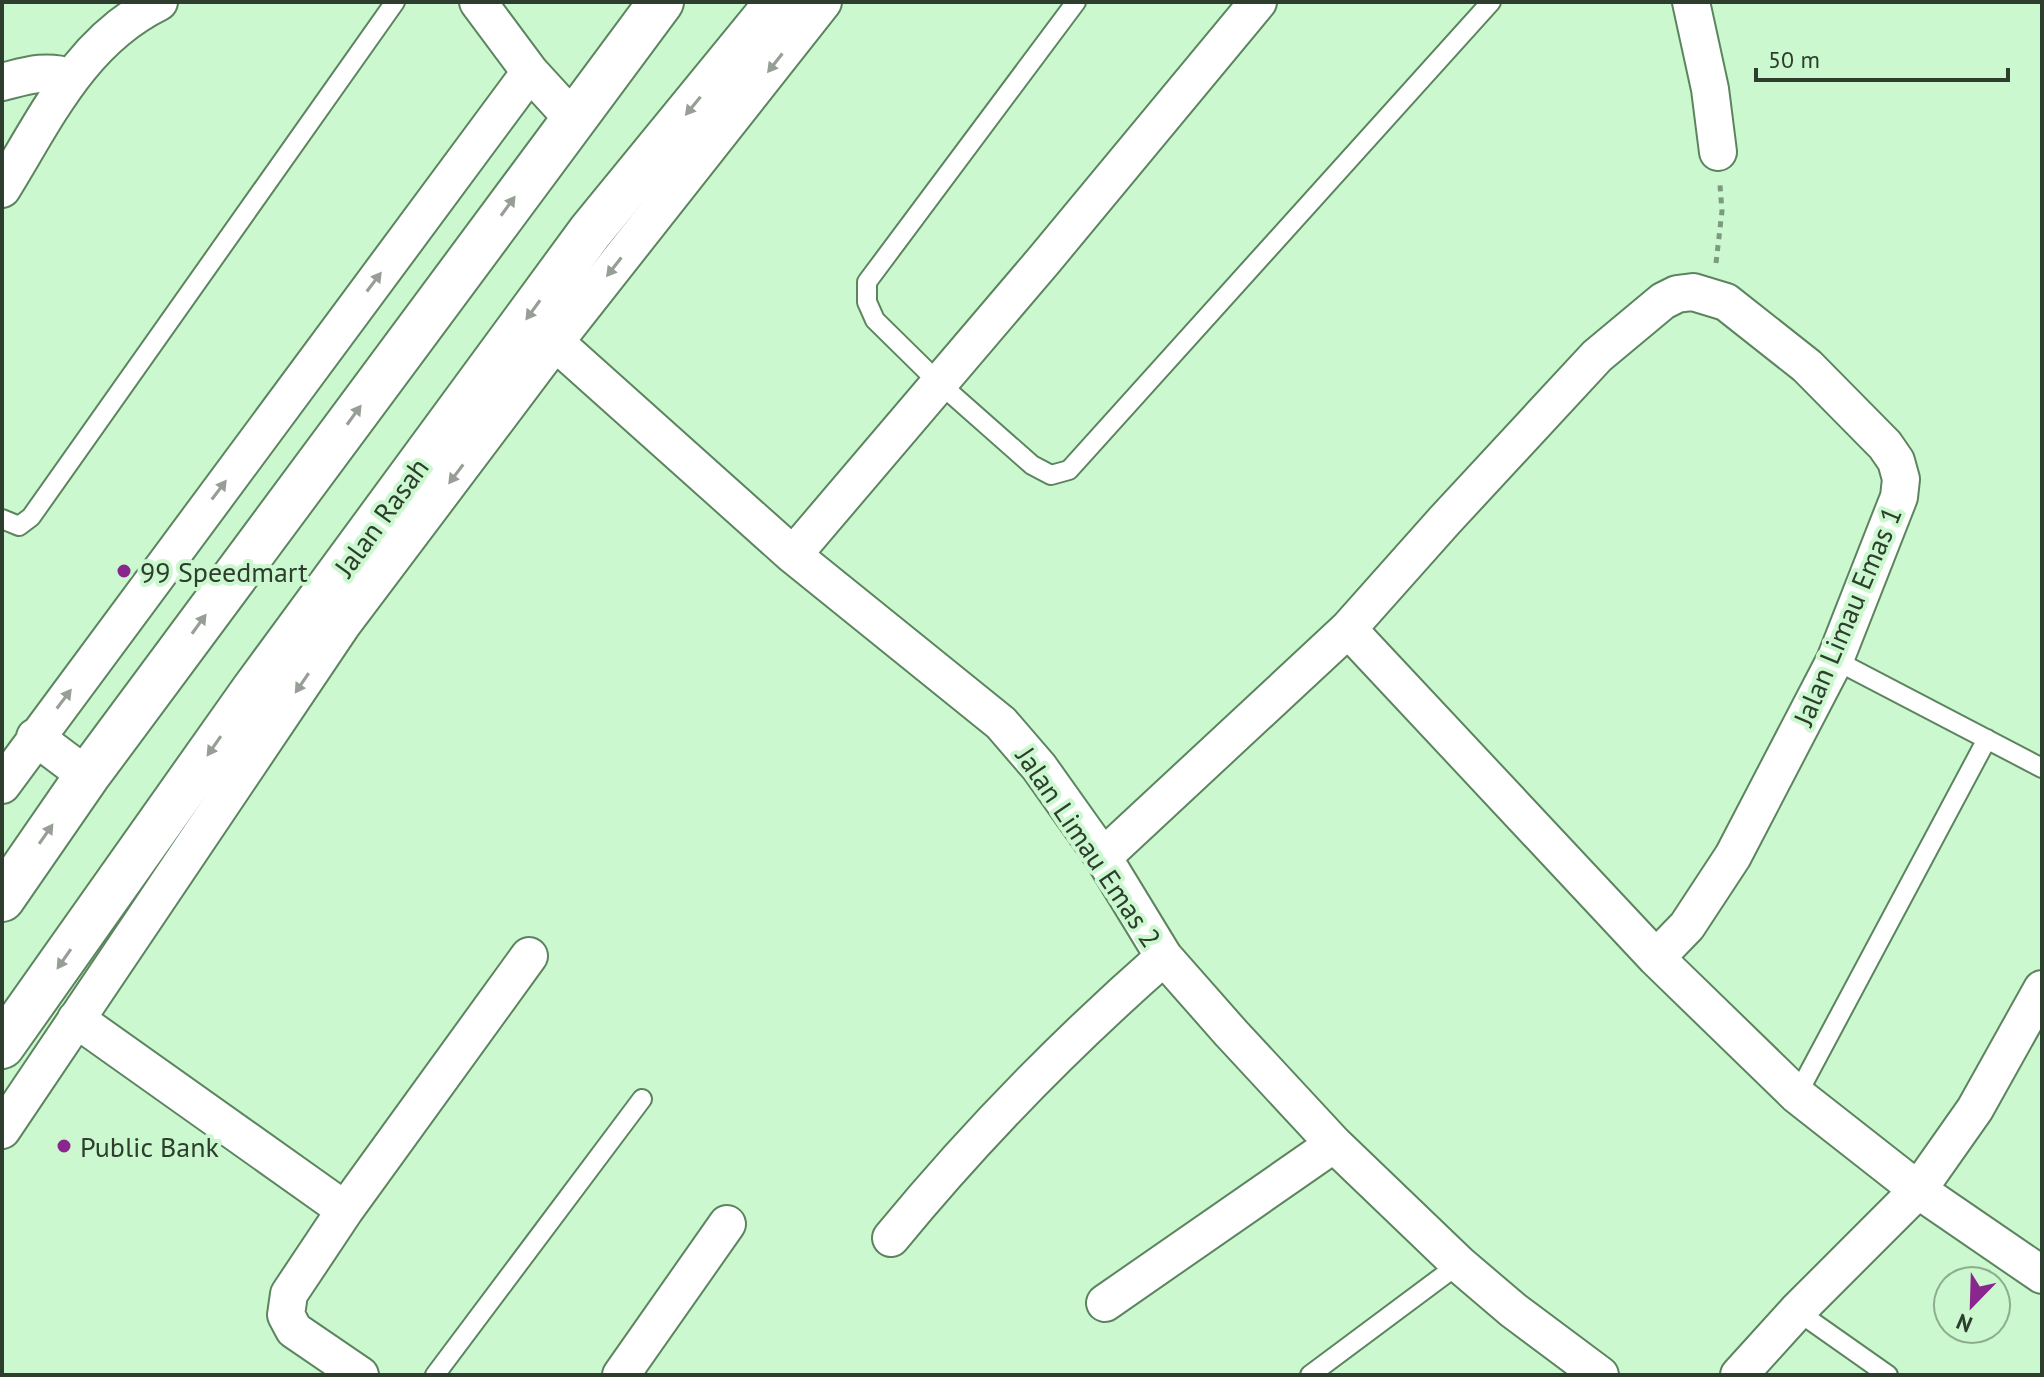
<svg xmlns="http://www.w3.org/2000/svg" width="2044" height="1377" viewBox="0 0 2044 1377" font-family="'PT Sans',sans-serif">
	<rect width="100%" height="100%" fill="#cbf8ce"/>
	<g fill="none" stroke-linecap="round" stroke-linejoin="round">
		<g stroke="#5c845f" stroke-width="22">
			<path id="service" d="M 1076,2 L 867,282 L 867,302 L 875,320 L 938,382 L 1032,465 L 1051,475 L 1069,470 L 1491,2
				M 2,519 L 19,526 L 31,517 L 395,2
				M 1835,660 L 2042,768
				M 1797,1095 L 1987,739
				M 1797,1311 L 1888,1375
				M 435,1375 L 642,1099
				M 1310,1375 L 1459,1264"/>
		</g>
		<g stroke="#5c845f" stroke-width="40">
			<path id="minor" d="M 478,2 L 530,72 L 573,119
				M 1691,2 L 1710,89 L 1718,152
				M 2,82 C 26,76 45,69 70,77
				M 2,189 C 46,118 80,41 159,2
				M 555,342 L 793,555 L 1001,723 L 1039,767 L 1103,857 L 1164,957 L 1231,1033 L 1334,1144 L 1459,1264 L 1513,1310 L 1600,1375
				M 793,555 L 1045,259 L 1258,2
				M 1348,629 L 1656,958 L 1797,1095 L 1918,1190 L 2042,1275
				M 35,737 L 87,776
				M 2,785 L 530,72
				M 1103,857 L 1348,629 L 1445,520 L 1597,356 L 1663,301 L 1677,294 L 1693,292 L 1726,302 L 1807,366 L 1885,445 L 1896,461 L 1901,479 L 1899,497 L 1835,660 L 1733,856 L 1687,926 L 1656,958
				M 76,1019 L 345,1210
				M 2,1130 L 342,625 L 555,342 L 823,2
				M 891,1238 C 974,1137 1066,1043 1164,957
				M 1105,1303 L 1334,1144
				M 360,1375 L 294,1330 L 286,1315 L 289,1294 L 345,1210 L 529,956
				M 621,1375 L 727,1224
				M 1739,1375 L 1797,1311 L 1918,1190 L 1975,1109 L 2042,989"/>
		</g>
		<g stroke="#5c845f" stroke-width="48">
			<path id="trunk" d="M 2,899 L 87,776 L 661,2
				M 2,1046 L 253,691 L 590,232 L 778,2"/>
		</g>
		<path stroke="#7c9b7e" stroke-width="5" stroke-dasharray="6 6" stroke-linecap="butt" d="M 1716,263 L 1722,211 L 1720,185"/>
		<use href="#service" stroke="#fff" stroke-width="18"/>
		<use href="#minor" stroke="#fff" stroke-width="36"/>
		<use href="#trunk" stroke="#fff" stroke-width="44"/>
	</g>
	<defs><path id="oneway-solid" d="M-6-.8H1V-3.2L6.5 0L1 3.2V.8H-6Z" transform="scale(2)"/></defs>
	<g fill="#969e96">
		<use href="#oneway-solid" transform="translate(775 63) rotate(128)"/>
		<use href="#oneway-solid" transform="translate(693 106) rotate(129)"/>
		<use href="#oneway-solid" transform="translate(508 206) rotate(-54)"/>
		<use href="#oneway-solid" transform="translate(614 267) rotate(128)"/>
		<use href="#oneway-solid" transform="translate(374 282) rotate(-53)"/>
		<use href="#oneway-solid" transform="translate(533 310) rotate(126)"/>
		<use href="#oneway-solid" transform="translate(354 415) rotate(-54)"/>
		<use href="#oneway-solid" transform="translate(456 474) rotate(127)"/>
		<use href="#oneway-solid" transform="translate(219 490) rotate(-53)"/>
		<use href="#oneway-solid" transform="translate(199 624) rotate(-54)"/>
		<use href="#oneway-solid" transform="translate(302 683) rotate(124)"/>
		<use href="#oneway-solid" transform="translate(64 699) rotate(-53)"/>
		<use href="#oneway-solid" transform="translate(214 746) rotate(125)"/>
		<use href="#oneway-solid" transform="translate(46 834) rotate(-55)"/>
		<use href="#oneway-solid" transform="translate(64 959) rotate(125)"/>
	</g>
	<g fill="#8a278e" stroke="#cbf8ce" stroke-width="3">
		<circle cx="124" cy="571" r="8"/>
		<circle cx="64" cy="1146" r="8"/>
	</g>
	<g text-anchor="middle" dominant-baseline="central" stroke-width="8" stroke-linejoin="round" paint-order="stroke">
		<g font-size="28" fill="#2d3e2e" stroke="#cbf8ce">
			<text transform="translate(381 517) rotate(-54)">Jalan Rasah</text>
			<text transform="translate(1847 616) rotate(-67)">Jalan Limau Emas 1</text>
			<text transform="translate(1089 847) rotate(56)">Jalan Limau Emas 2</text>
		</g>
		<g font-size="28" fill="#2d3e2e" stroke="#cbf8ce" text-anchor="start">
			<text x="140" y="571">99 Speedmart</text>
			<text x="80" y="1146">Public Bank</text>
		</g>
	</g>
	<rect width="2044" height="1377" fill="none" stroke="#2d3e2e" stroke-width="8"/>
	<g transform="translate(1972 1305) rotate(203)"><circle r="38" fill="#cbf8ce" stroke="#8cae8e" stroke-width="2"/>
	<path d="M0-6L14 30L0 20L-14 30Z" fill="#8a278e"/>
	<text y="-12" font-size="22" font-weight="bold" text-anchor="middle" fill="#2d3e2e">N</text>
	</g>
	<path d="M1756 68v12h252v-12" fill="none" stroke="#2d3e2e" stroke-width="4"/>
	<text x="1768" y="68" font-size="24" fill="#2d3e2e" stroke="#cbf8ce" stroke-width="6" paint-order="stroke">50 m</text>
</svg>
